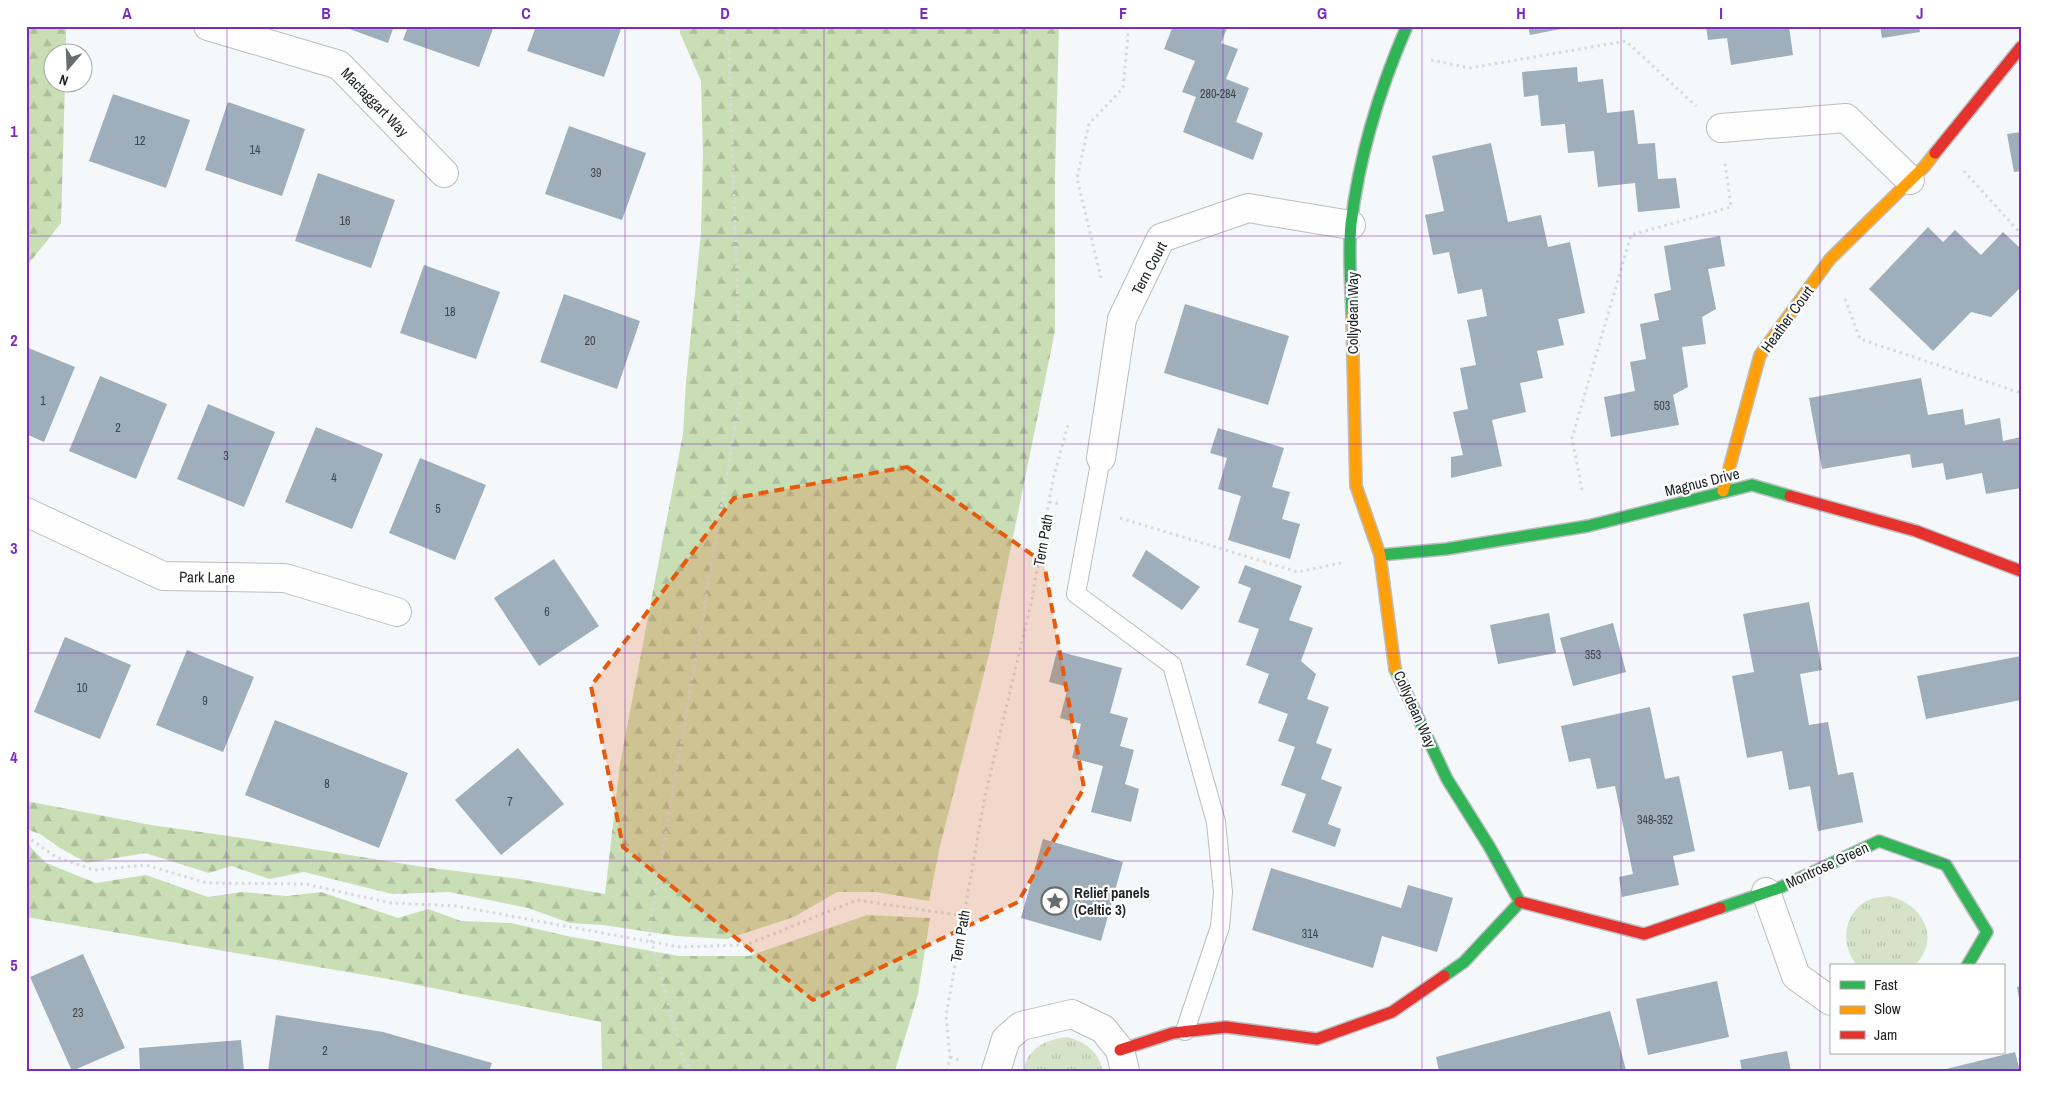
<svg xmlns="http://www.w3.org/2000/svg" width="2047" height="1097" viewBox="0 0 2047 1097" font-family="'Archivo Narrow',sans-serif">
	<defs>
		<pattern id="grass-tufts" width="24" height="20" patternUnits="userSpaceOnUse" patternTransform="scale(1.25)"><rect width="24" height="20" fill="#d5e3c8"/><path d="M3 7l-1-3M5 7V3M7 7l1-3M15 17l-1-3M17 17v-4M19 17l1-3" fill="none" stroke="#b6c2ac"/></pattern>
		<pattern id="forest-firs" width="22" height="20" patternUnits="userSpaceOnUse" patternTransform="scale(1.25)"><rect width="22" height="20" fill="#c9deb4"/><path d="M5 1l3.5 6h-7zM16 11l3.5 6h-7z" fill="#acbe9b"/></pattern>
	</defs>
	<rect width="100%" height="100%" fill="#f5f8fb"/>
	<path fill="url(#grass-tufts)" d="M 1889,896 C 1923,904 1942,939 1914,966 L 1858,966 C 1841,948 1842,918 1863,903 C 1871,898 1880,897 1889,896 Z
		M 1067,1037 C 1086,1042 1098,1051 1103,1071 L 1024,1071 C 1026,1048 1048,1039 1067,1037 Z"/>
	<path fill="url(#forest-firs)" d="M 26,26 L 66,26 L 66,52 L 52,52 L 52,82 L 65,83 L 61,223 L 26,267 Z
		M 680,26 L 1059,26 L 1055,175 L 1055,331 L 990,650 L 940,846 L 929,901 L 876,892 L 837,892 L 794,917 L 727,939 L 676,936 L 603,925 L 570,923 L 528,908 L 449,892 L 392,894 L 304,872 L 270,879 L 231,866 L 209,873 L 145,853 L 87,863 L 60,848 L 40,834 L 26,829 L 26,801 L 151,825 L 243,838 L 424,867 L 520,879 L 605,894 L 620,764 L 683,434 L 686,382 L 701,233 L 703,155 L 701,81 L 680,33 Z
		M 26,842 L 46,863 L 96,883 L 146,875 L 208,897 L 242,892 L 287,896 L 321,892 L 398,918 L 428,909 L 461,921 L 511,923 L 567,936 L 679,956 L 749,956 L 867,915 L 930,918 L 918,994 L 895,1071 L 602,1071 L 601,1022 L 388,979 L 26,917 Z"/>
	<path fill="#9eaeba" d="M 341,26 L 394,26 L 388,43 Z
		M 408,26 L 494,26 L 479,67 L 403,40 Z
		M 536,26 L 622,26 L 604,77 L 527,51 Z
		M 1173,26 L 1228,26 L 1221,43 L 1238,49 L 1226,79 L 1249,88 L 1236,122 L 1263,133 L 1253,160 L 1183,132 L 1196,97 L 1182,92 L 1195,61 L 1164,49 Z
		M 1528,26 L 1571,26 L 1571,27 L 1530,35 Z
		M 1706,26 L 1789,26 L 1793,55 L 1731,65 L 1727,38 L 1708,40 Z
		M 1880,26 L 1919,26 L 1920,32 L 1882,38 Z
		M 1577,67 L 1578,82 L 1603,79 L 1607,113 L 1634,110 L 1638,144 L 1655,143 L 1658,179 L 1676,178 L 1680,208 L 1638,212 L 1635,183 L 1598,187 L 1594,151 L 1568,153 L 1565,124 L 1541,126 L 1538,95 L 1524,97 L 1522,72 Z
		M 113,94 L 190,120 L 166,188 L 89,161 Z
		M 228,102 L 305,129 L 282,196 L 205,170 Z
		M 569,126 L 646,153 L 622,220 L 545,194 Z
		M 2021,132 L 2021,171 L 2014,172 L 2007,134 Z
		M 1491,143 L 1508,222 L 1541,215 L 1548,247 L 1570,242 L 1585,313 L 1558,319 L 1564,345 L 1537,351 L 1543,378 L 1520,383 L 1526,412 L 1492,420 L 1502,466 L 1451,478 L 1451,457 L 1463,455 L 1453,412 L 1468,409 L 1460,368 L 1476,365 L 1467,320 L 1487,316 L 1482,289 L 1458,294 L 1449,252 L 1433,255 L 1425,215 L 1444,211 L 1432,156 Z
		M 318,173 L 395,200 L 371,268 L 295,241 Z
		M 1928,227 L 1943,242 L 1955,230 L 1981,255 L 2003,232 L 2021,249 L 2021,287 L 1991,317 L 1971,312 L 1933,351 L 1869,289 Z
		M 1720,236 L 1725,266 L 1708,269 L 1716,309 L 1702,317 L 1706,344 L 1682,347 L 1688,387 L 1673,395 L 1679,425 L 1611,437 L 1604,397 L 1635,391 L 1630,362 L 1646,359 L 1640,324 L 1659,320 L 1654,294 L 1671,290 L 1664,246 Z
		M 424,265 L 500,292 L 476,359 L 400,333 Z
		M 564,294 L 640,321 L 617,389 L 540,362 Z
		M 1185,304 L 1289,336 L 1268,405 L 1164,373 Z
		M 26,347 L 75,367 L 44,442 L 26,434 Z
		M 100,376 L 167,404 L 136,479 L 69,451 Z
		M 1921,378 L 1928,415 L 1963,409 L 1965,425 L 2000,418 L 2003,441 L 2021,437 L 2021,488 L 1986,494 L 1982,473 L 1946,480 L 1943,463 L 1912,468 L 1910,454 L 1822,469 L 1809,398 Z
		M 208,404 L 275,432 L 244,507 L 177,479 Z
		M 316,427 L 383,454 L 352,529 L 285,502 Z
		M 1218,428 L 1284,448 L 1272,487 L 1290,492 L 1282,519 L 1300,524 L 1290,559 L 1228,540 L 1241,496 L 1218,489 L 1227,458 L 1210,453 Z
		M 420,458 L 486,485 L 455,560 L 389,533 Z
		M 1146,550 L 1200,587 L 1182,610 L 1132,576 Z
		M 554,559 L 599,626 L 539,666 L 494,598 Z
		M 1245,565 L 1302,586 L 1289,620 L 1313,628 L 1301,661 L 1316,674 L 1307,699 L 1329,707 L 1316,743 L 1332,749 L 1321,779 L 1342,787 L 1328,824 L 1341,829 L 1335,847 L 1292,832 L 1306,794 L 1281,785 L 1295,747 L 1278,741 L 1288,714 L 1258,703 L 1269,674 L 1246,665 L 1259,629 L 1238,622 L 1251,588 L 1238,583 Z
		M 1809,602 L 1822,670 L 1800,674 L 1809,725 L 1828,722 L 1838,775 L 1853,772 L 1863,822 L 1818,831 L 1810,786 L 1789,790 L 1782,751 L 1747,758 L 1732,676 L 1754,672 L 1743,614 Z
		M 1549,613 L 1556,653 L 1498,664 L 1490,625 Z
		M 1613,623 L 1626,672 L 1573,686 L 1560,638 Z
		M 65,637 L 131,665 L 100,739 L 34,712 Z
		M 187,650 L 254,677 L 223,752 L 156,725 Z
		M 1057,651 L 1122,668 L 1110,713 L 1128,718 L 1120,746 L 1134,750 L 1125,784 L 1139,789 L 1131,822 L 1091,812 L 1103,766 L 1072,758 L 1081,724 L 1060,718 L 1068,687 L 1049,682 Z
		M 2021,656 L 2021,700 L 1926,719 L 1917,676 Z
		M 1650,707 L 1665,779 L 1679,776 L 1695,851 L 1673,856 L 1679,885 L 1622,897 L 1619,877 L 1633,874 L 1615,786 L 1597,789 L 1590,758 L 1569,762 L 1561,726 Z
		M 275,720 L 408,773 L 379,848 L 245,795 Z
		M 518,748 L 564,804 L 501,855 L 455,800 Z
		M 1043,839 L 1123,862 L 1101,941 L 1021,918 Z
		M 1271,868 L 1401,908 L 1408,885 L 1453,898 L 1437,952 L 1382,936 L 1373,968 L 1252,930 Z
		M 83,954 L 125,1048 L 72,1071 L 30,977 Z
		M 1717,981 L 1729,1037 L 1648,1055 L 1636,999 Z
		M 2021,986 L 2021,1004 L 2020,1004 L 2017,987 Z
		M 1610,1011 L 1626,1070 L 1439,1071 L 1436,1057 Z
		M 276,1015 L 383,1032 L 492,1063 L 489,1071 L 268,1071 Z
		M 241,1040 L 244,1071 L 140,1071 L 139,1048 Z
		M 1787,1051 L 1791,1071 L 1742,1071 L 1740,1060 Z
		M 2015,1052 L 2020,1071 L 1942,1071 L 1942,1070 Z"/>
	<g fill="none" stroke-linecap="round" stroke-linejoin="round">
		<g stroke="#bbbdc0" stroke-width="20">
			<path id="lane" d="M 1101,458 L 1076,594 L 1172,665 L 1216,822 L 1223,892 L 1220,927 L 1185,1031"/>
		</g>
		<g stroke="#bbbdc0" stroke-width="30">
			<path id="street" d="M 208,26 L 339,65 L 444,173
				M 1721,128 L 1846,118 L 1910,180
				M 1101,458 L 1122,319 L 1161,238 L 1248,208 L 1351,225
				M 26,512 L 163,576 L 285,578 L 397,612
				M 1766,892 L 1796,976 L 1831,1001
				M 996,1071 L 1006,1039 L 1021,1026 L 1072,1014 L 1103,1029 L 1120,1050 L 1125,1071"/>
		</g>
		<g stroke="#bbbdc0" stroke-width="14">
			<path id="fast" d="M 1352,315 C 1351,286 1348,253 1351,224 C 1359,157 1380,88 1407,26
				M 1380,555 L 1446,549 L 1588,526 L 1752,485 L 1790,496
				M 1395,669 L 1447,779 L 1489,846 L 1520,902 L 1464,962 L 1444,976
				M 1720,908 L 1779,888 L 1879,841 L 1946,865 L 1987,932 L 1967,966"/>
		</g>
		<g stroke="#bbbdc0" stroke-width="14">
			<path id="slow" d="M 1352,315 L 1356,486 L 1380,555 L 1395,669
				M 1723,491 L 1760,355 L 1830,259 L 1924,167 L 1935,153"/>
		</g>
		<g stroke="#bbbdc0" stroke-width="14">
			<path id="jam" d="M 1935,153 L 2021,47
				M 1790,496 L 1916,531 L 2021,571
				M 1520,902 L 1644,934 L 1720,908
				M 1120,1050 L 1173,1033 L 1226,1027 L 1317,1039 L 1392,1012 L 1444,976"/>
		</g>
		<path stroke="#d7d9da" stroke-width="3" stroke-dasharray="2.5 4" stroke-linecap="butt" d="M 1431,60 L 1470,68 L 1626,41 L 1696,106
			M 1964,171 L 2021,234
			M 1101,278 L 1077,178 L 1089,124 L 1123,88 L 1128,36 L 1126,26
			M 1845,299 L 1860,339 L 2021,393
			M 1582,490 L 1572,438 L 1631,235 L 1731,207 L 1725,163
			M 1049,502 L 1061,504
			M 1120,518 L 1298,572 L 1345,562
			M 26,836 L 56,857 L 94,870 L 146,865 L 207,883 L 305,884 L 391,903 L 457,906 L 678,947 L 746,945 L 857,900 L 964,916
			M 950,1057 L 962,1061
			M 693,1071 L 683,1059 L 649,932 L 741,392 L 728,26
			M 947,1071 L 950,1057 L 946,1016 L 985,796 L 1031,604 L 1053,479 L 1068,425"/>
		<use href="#lane" stroke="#fefefe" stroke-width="18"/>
		<use href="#street" stroke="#fefefe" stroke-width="28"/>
		<use href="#fast" stroke="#30b455" stroke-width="11"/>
		<use href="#slow" stroke="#ff9f0a" stroke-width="11"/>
		<use href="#jam" stroke="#e5322d" stroke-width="11"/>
	</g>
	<path fill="#e8590c" fill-opacity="0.2" stroke="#e8590c" stroke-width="4" stroke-dasharray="10 6" stroke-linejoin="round" d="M 907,467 L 1044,563 L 1084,788 L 1018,902 L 813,1000 L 623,847 L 591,686 L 734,498 Z"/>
	<path fill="none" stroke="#7b2cbf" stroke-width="1" stroke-opacity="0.55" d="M 227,26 L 227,1071M 426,26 L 426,1071M 625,26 L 625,1071M 824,26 L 824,1071M 1024,26 L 1024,1071M 1223,26 L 1223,1071M 1422,26 L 1422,1071M 1621,26 L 1621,1071M 1820,26 L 1820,1071M 26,236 L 2021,236M 26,444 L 2021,444M 26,653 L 2021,653M 26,861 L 2021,861"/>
	<defs>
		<g id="sight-ring" transform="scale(1.4375)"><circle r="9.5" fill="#fff" stroke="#6a6d6f" stroke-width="1.5"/><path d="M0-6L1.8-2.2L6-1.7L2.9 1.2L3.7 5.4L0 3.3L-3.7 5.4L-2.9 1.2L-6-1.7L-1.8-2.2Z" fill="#6a6d6f"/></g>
	</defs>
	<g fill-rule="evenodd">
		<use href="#sight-ring" x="1055" y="901"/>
	</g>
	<g text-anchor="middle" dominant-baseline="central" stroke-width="4.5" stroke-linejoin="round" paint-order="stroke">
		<g font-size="12" fill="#3f454a">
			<text x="1218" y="94">280-284</text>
			<text x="140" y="141">12</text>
			<text x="255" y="150">14</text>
			<text x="596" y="173">39</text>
			<text x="345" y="221">16</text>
			<text x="450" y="312">18</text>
			<text x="590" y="341">20</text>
			<text x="43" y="401">1</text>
			<text x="1662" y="406">503</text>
			<text x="118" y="428">2</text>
			<text x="226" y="456">3</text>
			<text x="334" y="478">4</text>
			<text x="438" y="509">5</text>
			<text x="547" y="612">6</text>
			<text x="1593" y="655">353</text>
			<text x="82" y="688">10</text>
			<text x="205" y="701">9</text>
			<text x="327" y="784">8</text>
			<text x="510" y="802">7</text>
			<text x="1655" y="820">348-352</text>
			<text x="1310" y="934">314</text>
			<text x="78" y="1013">23</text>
			<text x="325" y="1051">2</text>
		</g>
		<g font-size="15" fill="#1f2224" stroke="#fff">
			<text transform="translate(375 102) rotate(46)">Mactaggart Way</text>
			<text transform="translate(1149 268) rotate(-62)">Tern Court</text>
			<text transform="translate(1352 313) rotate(-90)">Collydean Way</text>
			<text transform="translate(1787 319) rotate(-54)">Heather Court</text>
			<text transform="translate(1702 482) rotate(-14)">Magnus Drive</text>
			<text transform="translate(1043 540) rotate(-80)">Tern Path</text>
			<text transform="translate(207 577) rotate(1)">Park Lane</text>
			<text transform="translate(1415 709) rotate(66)">Collydean Way</text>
			<text transform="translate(1827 865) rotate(-25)">Montrose Green</text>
			<text transform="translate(960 936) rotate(-80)">Tern Path</text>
		</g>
		<g font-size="15" font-weight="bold" fill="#1f2224" stroke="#fff" text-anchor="start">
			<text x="1074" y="892">Relief panels<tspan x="1074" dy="17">(Celtic 3)</tspan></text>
		</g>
	</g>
	<rect width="2047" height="1097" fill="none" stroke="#ffffff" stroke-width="55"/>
	<rect x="1830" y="964" width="175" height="90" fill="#ffffff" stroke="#a5a7a7"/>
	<rect x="1840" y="981" width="25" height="8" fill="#30b455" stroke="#a5a7a7"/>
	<text x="1874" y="990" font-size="15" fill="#1f2224">Fast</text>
	<rect x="1840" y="1006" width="25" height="8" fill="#ff9f0a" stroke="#a5a7a7"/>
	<text x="1874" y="1014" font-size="15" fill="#1f2224">Slow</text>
	<rect x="1840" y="1031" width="25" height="8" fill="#e5322d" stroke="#a5a7a7"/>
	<text x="1874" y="1040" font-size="15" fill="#1f2224">Jam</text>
	<g transform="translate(68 68) rotate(199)"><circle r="24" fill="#ffffff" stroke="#a5a7a7"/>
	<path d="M0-4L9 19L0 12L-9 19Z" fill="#6a6d6f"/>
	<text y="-8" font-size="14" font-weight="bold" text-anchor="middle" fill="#1f2224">N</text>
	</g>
	<rect x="28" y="28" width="1992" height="1042" fill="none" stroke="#7b2cbf" stroke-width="2"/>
	<g font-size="16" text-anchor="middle" font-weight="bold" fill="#7b2cbf">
		<text x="127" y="19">A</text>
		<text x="326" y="19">B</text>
		<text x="526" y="19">C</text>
		<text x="725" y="19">D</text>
		<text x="924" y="19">E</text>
		<text x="1123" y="19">F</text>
		<text x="1322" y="19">G</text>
		<text x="1521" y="19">H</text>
		<text x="1721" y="19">I</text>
		<text x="1920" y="19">J</text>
		<text x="14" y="137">1</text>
		<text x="14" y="346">2</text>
		<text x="14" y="554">3</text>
		<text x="14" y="763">4</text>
		<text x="14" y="971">5</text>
	</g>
</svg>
